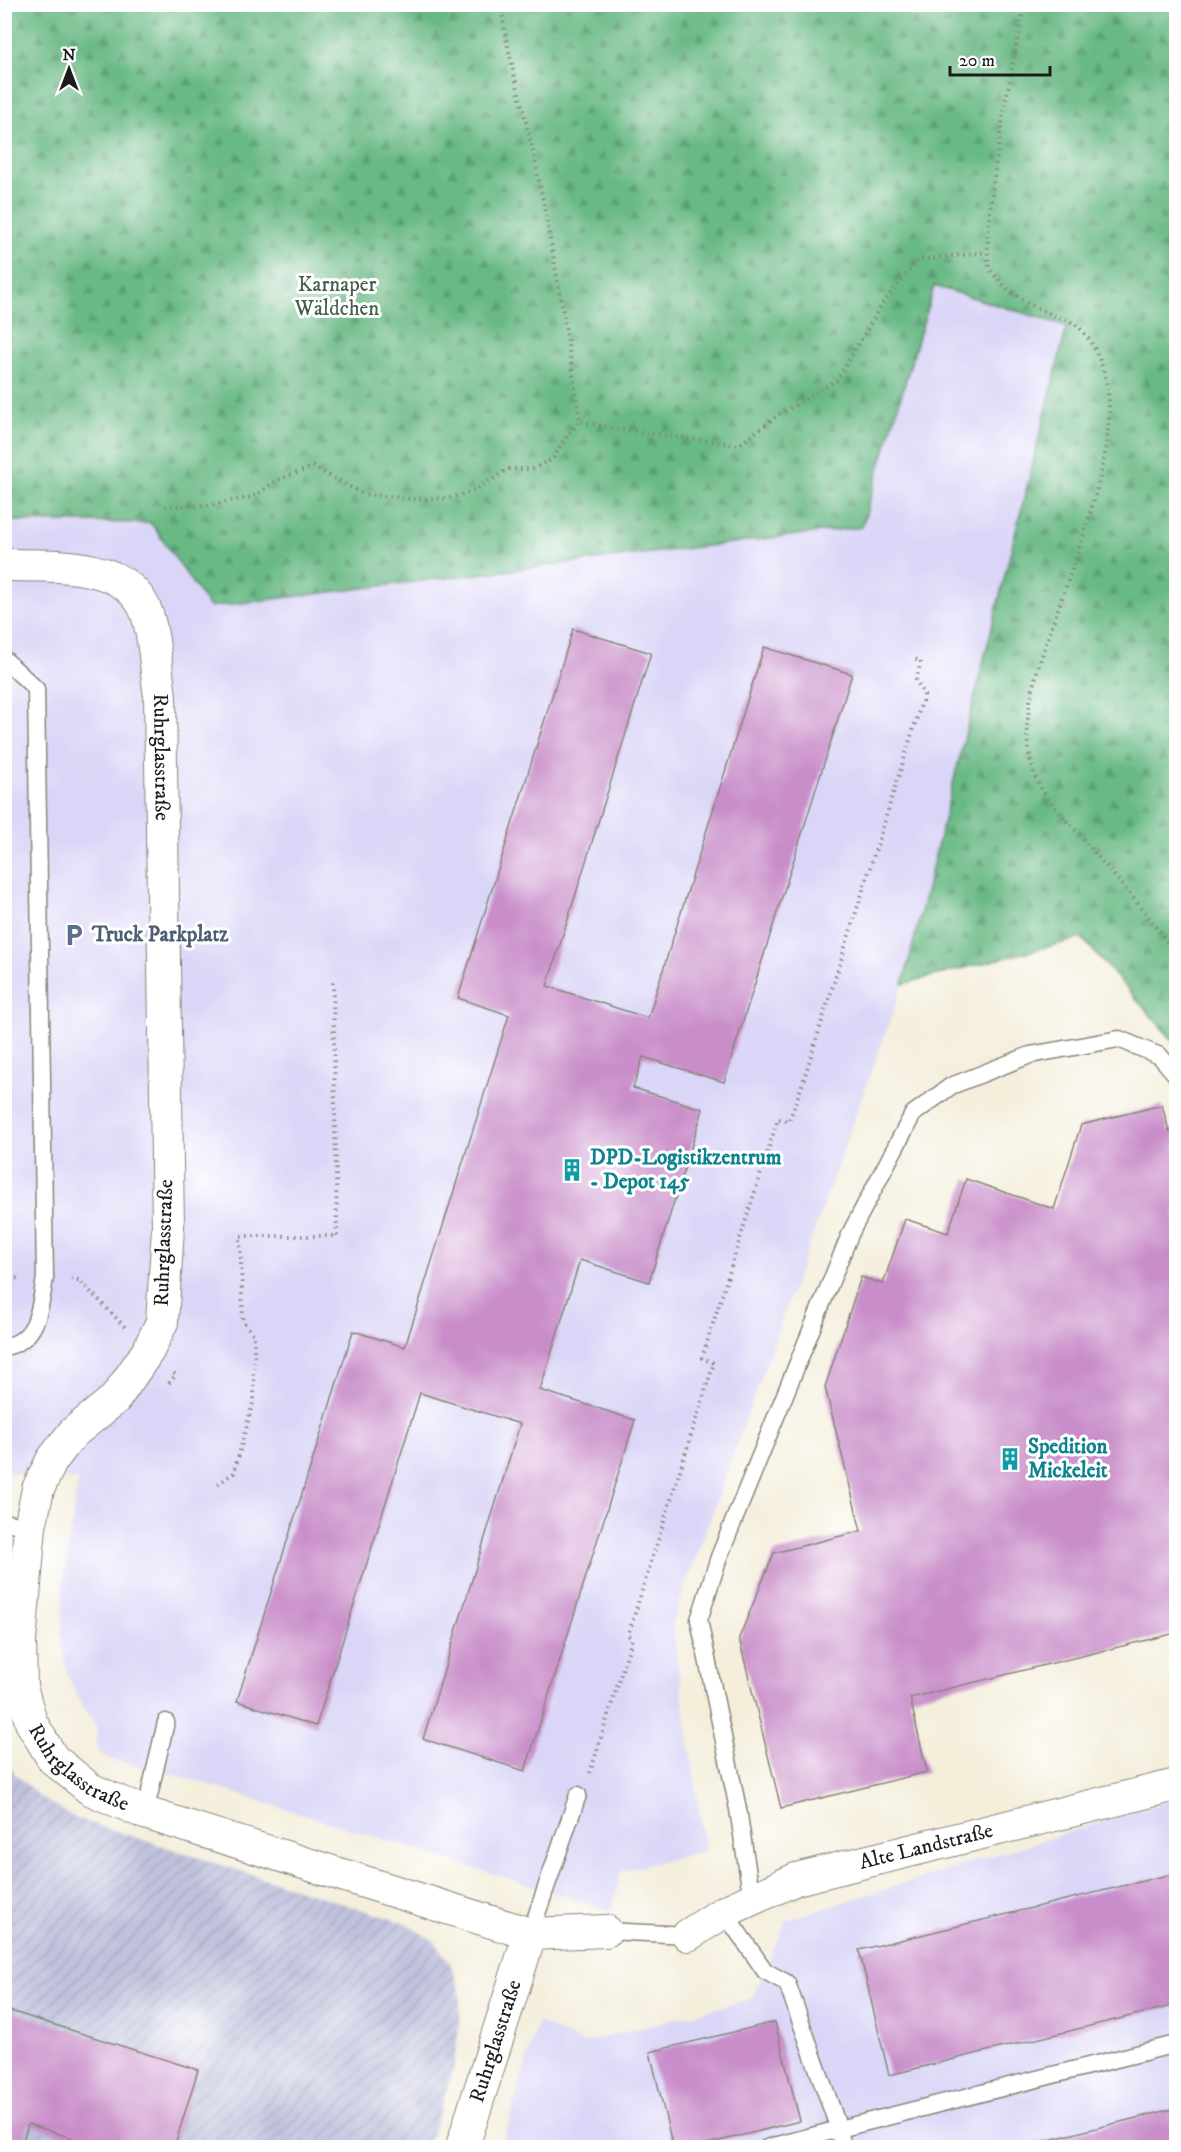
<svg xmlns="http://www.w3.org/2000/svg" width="1181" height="2152" viewBox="0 0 1181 2152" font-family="'IM FELL DW Pica',serif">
	<defs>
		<pattern id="industrial-furrows" width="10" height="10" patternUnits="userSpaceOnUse" patternTransform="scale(1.5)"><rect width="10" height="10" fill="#c0c2dd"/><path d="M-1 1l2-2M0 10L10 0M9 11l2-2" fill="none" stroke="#a4a6bd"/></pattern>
		<pattern id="forest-firs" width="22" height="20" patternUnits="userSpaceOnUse" patternTransform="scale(1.5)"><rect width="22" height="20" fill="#69b984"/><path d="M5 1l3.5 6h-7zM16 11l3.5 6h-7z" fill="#5a9e71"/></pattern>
	</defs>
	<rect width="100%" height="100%" fill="#fff"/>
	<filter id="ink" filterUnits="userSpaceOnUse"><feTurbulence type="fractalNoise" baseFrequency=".0167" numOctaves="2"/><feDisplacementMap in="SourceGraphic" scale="12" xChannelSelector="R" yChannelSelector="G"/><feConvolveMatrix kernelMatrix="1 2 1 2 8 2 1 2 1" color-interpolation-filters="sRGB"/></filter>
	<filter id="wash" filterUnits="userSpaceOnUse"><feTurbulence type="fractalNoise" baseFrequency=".008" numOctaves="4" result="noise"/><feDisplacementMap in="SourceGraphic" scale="24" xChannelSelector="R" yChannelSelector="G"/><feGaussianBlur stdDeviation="1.35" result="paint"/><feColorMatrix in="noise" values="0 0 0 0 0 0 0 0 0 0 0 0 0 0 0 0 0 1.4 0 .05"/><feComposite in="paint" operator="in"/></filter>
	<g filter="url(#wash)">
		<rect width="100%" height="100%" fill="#f4eedb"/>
		<path fill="#dad6f7" d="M 934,286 L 1068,326 L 903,984 L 672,1624 L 705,1851 L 621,1871 L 612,1911 L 183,1777 L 106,1758 L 98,1751 L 96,1724 L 83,1708 L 68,1676 L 61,1642 L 63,1584 L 78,1480 L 5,1472 L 5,521 L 151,523 L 209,607 L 862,527 Z
			M 1176,1799 L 1176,2147 L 501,2148 L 538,2022 L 583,2043 L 751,1999 L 787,1920 Z"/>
		<path fill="url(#industrial-furrows)" d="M 4,1756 L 15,1774 L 40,1797 L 75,1818 L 404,1923 L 434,1941 L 450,1963 L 460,1990 L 460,2021 L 453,2070 L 427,2147 L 5,2147 Z"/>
		<path fill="url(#forest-firs)" stroke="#426a50" stroke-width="1.5" d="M 5,4 L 1176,5 L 1176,1044 L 1082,938 L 903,984 L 1067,326 L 934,286 L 862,527 L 209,607 L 151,523 L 5,521 Z"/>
		<g id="blocks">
			<path fill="#c98ec9" d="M 573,629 L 651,653 L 547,986 L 648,1018 L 764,647 L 852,674 L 724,1082 L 643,1057 L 633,1088 L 703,1109 L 649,1282 L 580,1260 L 540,1390 L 635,1420 L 525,1771 L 423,1739 L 520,1424 L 420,1393 L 316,1726 L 237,1701 L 353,1331 L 405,1347 L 509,1015 L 458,998 Z
				M 1162,1105 L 1169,1131 L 1176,1129 L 1176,1633 L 910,1698 L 927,1772 L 781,1808 L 739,1638 L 774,1553 L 861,1531 L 825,1387 L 861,1277 L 883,1284 L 905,1219 L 948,1233 L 966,1179 L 1054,1209 L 1081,1125 Z
				M 1176,1873 L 1176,2005 L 889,2075 L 859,1950 Z
				M 4,2009 L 198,2070 L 174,2148 L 103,2148 L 28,2124 L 21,2148 L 4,2148 Z
				M 775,2022 L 800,2121 L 691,2148 L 673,2148 L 650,2052 Z
				M 1176,2108 L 1176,2148 L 1021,2148 L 1021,2147 Z"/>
		</g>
	</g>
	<g filter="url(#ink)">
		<use href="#blocks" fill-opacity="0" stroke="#88857c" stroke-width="1.5"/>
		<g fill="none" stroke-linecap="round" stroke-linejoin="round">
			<g stroke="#88857c" stroke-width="19">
				<path id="service" d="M 4,659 L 36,689 L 45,1278 C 40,1306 39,1341 4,1347
					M 4,1522 L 30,1527
					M 145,1813 L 166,1722
					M 752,1900 L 738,1809 L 699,1620 L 719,1557 L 851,1232 L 913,1114 L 951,1086 L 1030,1055 L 1119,1039 L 1160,1056 L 1176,1075
					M 724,1912 L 765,1971 L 787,1983 L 839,2129 L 1176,2044
					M 606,1931 L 688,1935
					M 530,1934 L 578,1795
					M 767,2148 L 839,2129 L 843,2148"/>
			</g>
			<g stroke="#88857c" stroke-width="34">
				<g id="minor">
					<path id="s1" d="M 4,565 C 50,566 128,559 147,614 C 155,637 156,671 160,696 L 168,1228 L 162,1322 L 148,1351 L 115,1399 L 73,1433 L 52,1460 L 38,1489 L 30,1527 L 20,1641 L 21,1686 L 31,1722 L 53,1759 L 90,1789 L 145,1813 L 530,1934 L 606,1931"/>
					<path id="s2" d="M 688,1935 L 724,1912 L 796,1879 L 1176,1785"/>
				</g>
			</g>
			<g stroke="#88857c" stroke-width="35">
				<g id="tertiary">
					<path id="s3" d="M 462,2148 L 530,1934"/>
				</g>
			</g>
			<path stroke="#88857c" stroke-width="4" stroke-dasharray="1.5 4.5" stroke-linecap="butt" d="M 501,4 C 507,56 523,105 534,156 C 552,244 567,332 580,421 L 615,429 L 739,445 L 778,415 L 837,380 L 883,303 L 918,260 L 987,252
				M 1025,4 C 1016,41 976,248 991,270 C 1005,292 1028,304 1051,314 C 1058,317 1069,320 1076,325 C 1094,339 1105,370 1108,391 C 1117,454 1073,565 1052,626 C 1036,673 1017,723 1034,773 C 1043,798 1061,814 1078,833 C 1111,873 1147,911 1176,955
				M 165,506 L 209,505 L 253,497 L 277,480 L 313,467 L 363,494 L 414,499 L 450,498 L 475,490 L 508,469 L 532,469 L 553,459 L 564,440 L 580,421
				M 4,1279 L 21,1278
				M 71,1279 L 79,1280 L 125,1327
				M 169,1383 L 176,1375 L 171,1371
				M 218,1484 L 234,1473 L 254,1399 L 254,1335 L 243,1321 L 240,1236 L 337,1236 L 333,981
				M 590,1773 L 632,1639 L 628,1635 L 714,1363 L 702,1358 L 778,1119 L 789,1121 L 802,1085 L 924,695 L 916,680 L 921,661 L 914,659"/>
			<use href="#service" stroke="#fff" stroke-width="16"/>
			<use href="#minor" stroke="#fff" stroke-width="32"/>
			<use href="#tertiary" stroke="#fff" stroke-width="33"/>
		</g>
	</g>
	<defs>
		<g id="parking-bare" transform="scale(1.8)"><path d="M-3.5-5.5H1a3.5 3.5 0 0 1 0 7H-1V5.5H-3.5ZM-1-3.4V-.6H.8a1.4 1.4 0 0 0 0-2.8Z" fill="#5c6f8a" stroke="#fff" stroke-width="2.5" paint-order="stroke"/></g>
		<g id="building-bare" transform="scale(1.8)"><path d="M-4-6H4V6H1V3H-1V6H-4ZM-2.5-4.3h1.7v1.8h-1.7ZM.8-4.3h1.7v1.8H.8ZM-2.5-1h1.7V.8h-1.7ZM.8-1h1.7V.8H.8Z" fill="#0f9aa8" stroke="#fff" stroke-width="2.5" paint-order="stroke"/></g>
	</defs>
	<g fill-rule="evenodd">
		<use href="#parking-bare" x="74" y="935"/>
		<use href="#building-bare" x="572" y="1170"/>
		<use href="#building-bare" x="1010" y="1459"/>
	</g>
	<g text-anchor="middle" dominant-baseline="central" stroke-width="6" stroke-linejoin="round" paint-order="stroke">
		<g font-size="21" fill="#405e49" stroke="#fff">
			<text x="337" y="285">Karnaper<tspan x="337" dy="24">Wäldchen</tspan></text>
		</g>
		<g font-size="21" fill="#1c1c1c" stroke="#fff">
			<text stroke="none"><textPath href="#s1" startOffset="306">Ruhrglasstraße</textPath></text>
			<text transform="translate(164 1243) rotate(-88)">Ruhrglasstraße</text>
			<text stroke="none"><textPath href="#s1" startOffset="1386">Ruhrglasstraße</textPath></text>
			<text stroke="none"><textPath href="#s2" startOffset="256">Alte Landstraße</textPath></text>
			<text stroke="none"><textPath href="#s3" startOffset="112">Ruhrglasstraße</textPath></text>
		</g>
		<g font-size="21" font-weight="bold" fill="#4e5e75" stroke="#fff" text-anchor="start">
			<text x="92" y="935">Truck Parkplatz</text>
		</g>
		<g font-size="21" font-weight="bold" fill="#0d838f" stroke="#fff" text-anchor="start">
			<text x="590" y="1158">DPD-Logistikzentrum<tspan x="590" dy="24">- Depot 145</tspan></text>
			<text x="1028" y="1447">Spedition<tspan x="1028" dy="24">Mickeleit</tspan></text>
		</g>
	</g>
	<rect width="1181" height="2152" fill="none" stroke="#fff" stroke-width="24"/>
	<g transform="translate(69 69)" stroke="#ffffff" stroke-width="4.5" paint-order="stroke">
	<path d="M0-4.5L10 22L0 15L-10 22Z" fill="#1c1c1c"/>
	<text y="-9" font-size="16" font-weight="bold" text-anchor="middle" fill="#1c1c1c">N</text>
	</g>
	<path d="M950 66v9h100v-9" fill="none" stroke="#1c1c1c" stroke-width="3"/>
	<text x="959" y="66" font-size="18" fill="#1c1c1c" stroke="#ffffff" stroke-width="4.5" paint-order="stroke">20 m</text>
</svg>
